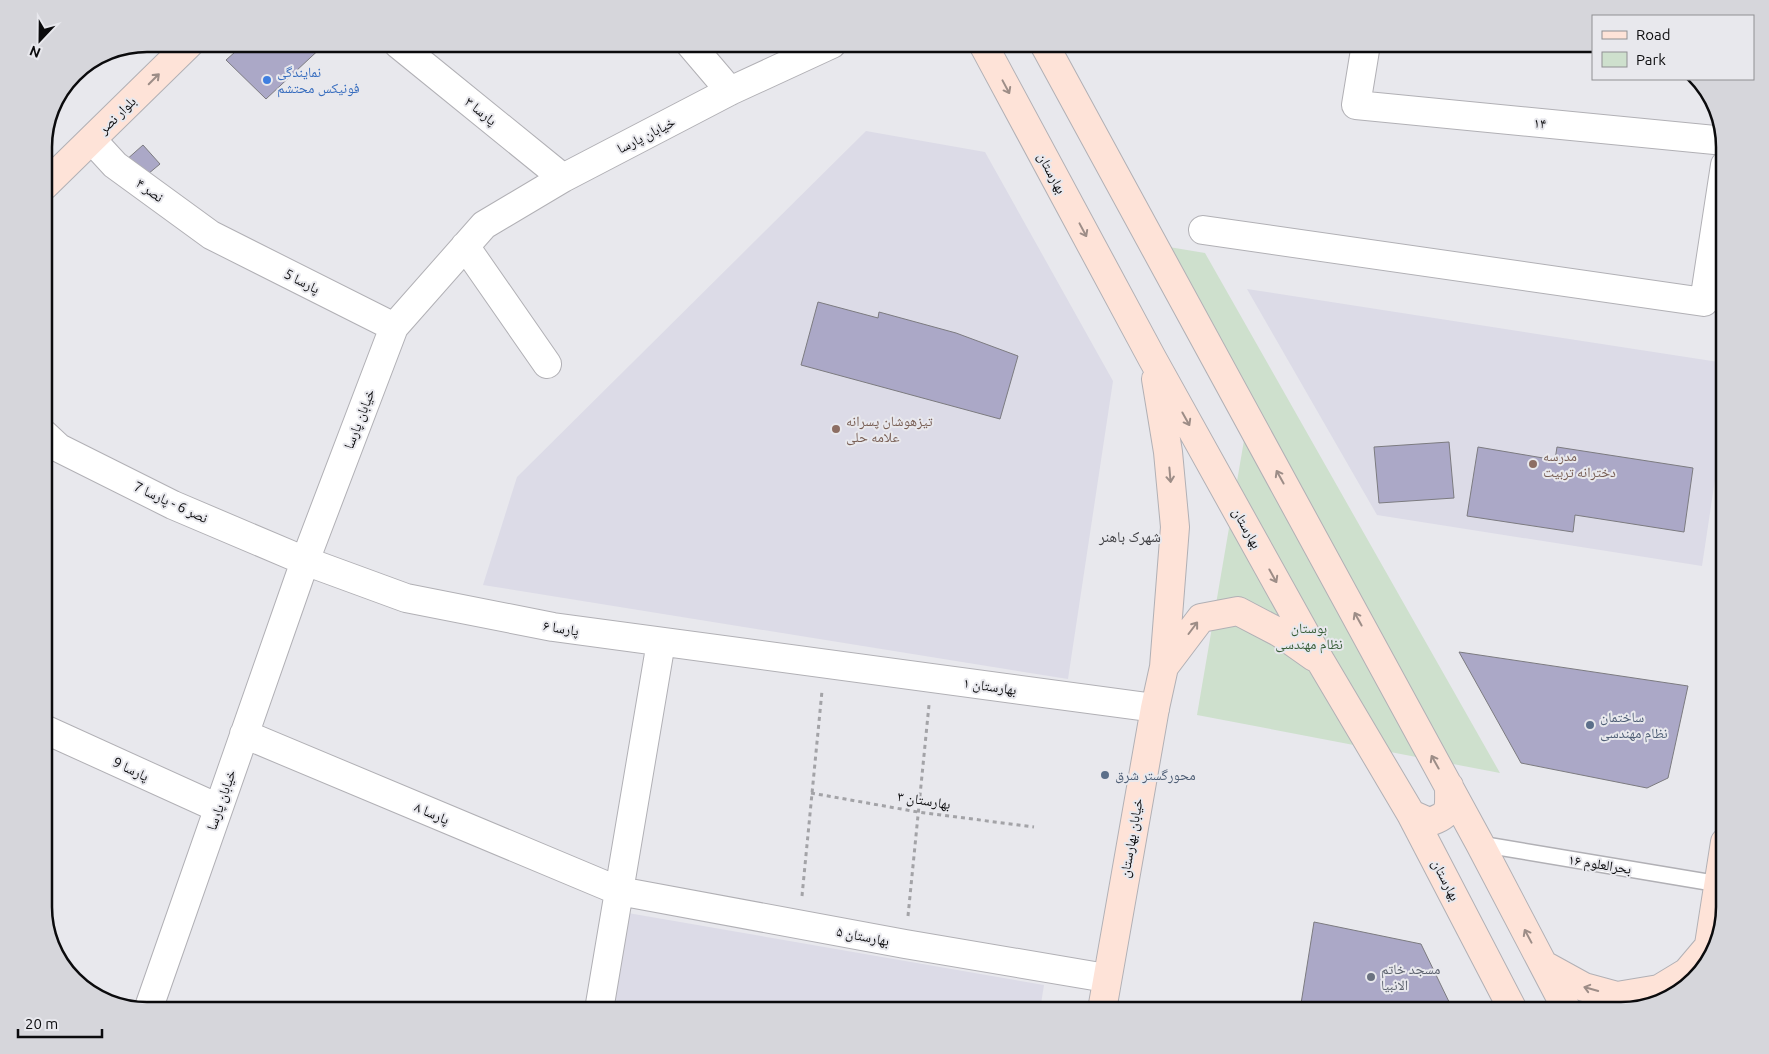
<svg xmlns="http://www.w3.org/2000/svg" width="1769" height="1054" viewBox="0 0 1769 1054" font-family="Ubuntu,'Noto Naskh Arabic',sans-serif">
	<rect width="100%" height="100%" fill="#e8e8ed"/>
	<path fill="#dcdbe7" d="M 866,131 L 985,152 L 1113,381 L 1068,679 L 483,585 L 517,477 Z
		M 1247,289 L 1725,363 L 1725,413 L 1702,566 L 1377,515 Z
		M 628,913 L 1044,985 L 1040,1010 L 612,1010 Z"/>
	<path fill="#cee0cd" d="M 1157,245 L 1205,253 L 1500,773 L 1197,715 L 1248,417 Z"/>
	<path fill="#aba8c7" stroke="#7c7b80" d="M 244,44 L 325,44 L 266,99 L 226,60 Z
		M 143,145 L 160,164 L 142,179 L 125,161 Z
		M 818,302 L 878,318 L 879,312 L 956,333 L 1018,356 L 1000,419 L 801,365 Z
		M 1449,442 L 1454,498 L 1379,503 L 1374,447 Z
		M 1478,447 L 1555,460 L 1557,447 L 1693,468 L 1684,532 L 1575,515 L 1573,532 L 1467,516 Z
		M 1459,652 L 1688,686 L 1668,778 L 1647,788 L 1521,763 Z
		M 1314,922 L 1421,944 L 1453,1010 L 1300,1010 Z"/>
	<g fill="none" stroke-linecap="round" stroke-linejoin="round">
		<g stroke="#b1b0b5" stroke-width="18">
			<path id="lane" d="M 1480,844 L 1719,884"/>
		</g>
		<g stroke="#b1b0b5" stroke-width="30">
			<path id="street" d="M 398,44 L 563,178
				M 690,44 L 730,91
				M 1366,44 L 1356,105 L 1725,141
				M 92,140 L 115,165 L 211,235 L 394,327
				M 1203,230 L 1704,302 L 1725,165
				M 465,246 L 547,364
				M 44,434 L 59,448 L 173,505 L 305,561 L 406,598 L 553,627 L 1155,708
				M 44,729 L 218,808
				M 244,734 L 619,891 L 905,944 L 1106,978
				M 148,1010 L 305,561 L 394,327 L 484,225 L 563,178 L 730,91 L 832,44
				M 599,1010 L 661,642"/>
		</g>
		<g stroke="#b1b0b5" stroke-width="30">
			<path id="secondary" d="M 983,44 L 1152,358 L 1321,662 L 1411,814 L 1513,1010
				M 1044,44 L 1480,844 L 1567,1010
				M 44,186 L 189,44
				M 1164,667 L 1201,618 L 1238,611 L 1280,633 L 1314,657
				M 1411,814 L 1429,822 C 1452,815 1449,808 1449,786
				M 1706,964 L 1725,842
				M 1544,965 L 1584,987 L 1617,996 L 1659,989 L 1687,972 L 1709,946
				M 1102,1010 L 1155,708 L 1164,667 L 1175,527 L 1168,452 L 1156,379"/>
		</g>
		<path stroke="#a3a3a7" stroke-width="3" stroke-dasharray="4 4" stroke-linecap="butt" d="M 811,793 L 918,812 L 1034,827
			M 802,896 L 822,691
			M 908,916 L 929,705"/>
		<use href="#lane" stroke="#fff" stroke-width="15"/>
		<use href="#street" stroke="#fff" stroke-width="28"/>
		<use href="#secondary" stroke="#fee3d8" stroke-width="28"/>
	</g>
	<defs><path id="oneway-shaft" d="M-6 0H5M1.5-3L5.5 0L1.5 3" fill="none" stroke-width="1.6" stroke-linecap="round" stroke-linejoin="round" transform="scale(1.25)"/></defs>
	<g stroke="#9d8d87">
		<use href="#oneway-shaft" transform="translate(154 79) rotate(-45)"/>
		<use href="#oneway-shaft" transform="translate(1006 87) rotate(62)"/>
		<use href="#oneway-shaft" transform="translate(1083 230) rotate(62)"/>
		<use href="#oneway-shaft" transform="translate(1186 419) rotate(61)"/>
		<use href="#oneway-shaft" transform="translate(1170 475) rotate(85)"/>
		<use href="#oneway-shaft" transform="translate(1280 477) rotate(-119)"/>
		<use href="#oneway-shaft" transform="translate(1273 576) rotate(61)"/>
		<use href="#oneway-shaft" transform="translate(1358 619) rotate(-119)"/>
		<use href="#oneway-shaft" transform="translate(1193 628) rotate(-53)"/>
		<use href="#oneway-shaft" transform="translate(1435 762) rotate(-119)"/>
		<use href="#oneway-shaft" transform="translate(1528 936) rotate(-118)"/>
		<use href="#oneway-shaft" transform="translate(1591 989) rotate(-164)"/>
	</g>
	<circle fill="#3f7fe0" stroke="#e8e8ed" stroke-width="2" cx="267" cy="80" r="5"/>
	<g fill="#8d6e63" stroke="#e8e8ed" stroke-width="2">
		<circle cx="836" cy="429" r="5"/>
		<circle cx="1533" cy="464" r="5"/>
	</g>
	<g fill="#5c6f8a" stroke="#e8e8ed" stroke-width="2">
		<circle cx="1590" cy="725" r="5"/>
		<circle cx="1105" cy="775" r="5"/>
	</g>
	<circle fill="#6b7280" stroke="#e8e8ed" stroke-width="2" cx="1371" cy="977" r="5"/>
	<g text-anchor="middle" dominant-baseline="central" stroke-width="4" stroke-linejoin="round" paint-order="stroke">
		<g font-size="14" fill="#366cbe" stroke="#e8e8ed" text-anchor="start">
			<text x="277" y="72">نمایندگی<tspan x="277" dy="16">فونیکس محتشم</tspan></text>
		</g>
		<g font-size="14" fill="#0b0b0d" stroke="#e8e8ed">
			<text transform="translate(481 111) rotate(39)">پارسا ۳</text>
			<text transform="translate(117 115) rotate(-45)">بلوار نصر</text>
			<text transform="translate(1540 123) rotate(5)">۱۴</text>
			<text transform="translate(646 135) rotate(-27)">خیابان پارسا</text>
			<text transform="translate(1052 173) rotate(62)">بهارستان</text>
			<text transform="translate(150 190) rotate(36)">نصر ۴</text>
			<text transform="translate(302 281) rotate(27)">پارسا 5</text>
			<text transform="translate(359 419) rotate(-69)">خیابان پارسا</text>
			<text transform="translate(171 502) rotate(25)">نصر 6 - پارسا 7</text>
			<text transform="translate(1247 528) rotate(61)">بهارستان</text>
			<text transform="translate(561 628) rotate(9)">پارسا ۶</text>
			<text transform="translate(990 686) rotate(8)">بهارستان ۱</text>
			<text transform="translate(131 769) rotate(25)">پارسا 9</text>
			<text transform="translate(221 800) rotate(-71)">خیابان پارسا</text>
			<text transform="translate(924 800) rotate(9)">بهارستان ۳</text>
			<text transform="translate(432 813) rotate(23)">۸ پارسا</text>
			<text transform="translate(1131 838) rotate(-80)">خیابان بهارستان</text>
			<text transform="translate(1600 864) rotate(9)">بحرالعلوم ۱۶</text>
			<text transform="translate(1446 880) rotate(63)">بهارستان</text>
			<text transform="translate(863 936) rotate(11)">بهارستان ۵</text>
		</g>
		<g font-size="14" fill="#785e54" stroke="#e8e8ed" text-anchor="start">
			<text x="846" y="421">تیزهوشان پسرانه<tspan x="846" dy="16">علامه حلی</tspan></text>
			<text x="1543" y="456">مدرسه<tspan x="1543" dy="16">دخترانه تربیت</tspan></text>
		</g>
		<g font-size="14" fill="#385d38" stroke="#e8e8ed">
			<text x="1309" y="628">بوستان<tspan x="1309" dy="16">نظام مهندسی</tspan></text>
		</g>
		<g font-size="14" fill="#4e5e75" stroke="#e8e8ed" text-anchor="start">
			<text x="1600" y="717">ساختمان<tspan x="1600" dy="16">نظام مهندسی</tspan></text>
			<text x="1115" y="775">محورگستر شرق</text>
		</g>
		<g font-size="14" fill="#5b616d" stroke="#e8e8ed" text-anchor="start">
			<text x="1381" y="969">مسجد خاتم<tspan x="1381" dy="16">الانبیا</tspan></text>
		</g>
		<g font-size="15" fill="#404044" stroke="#e8e8ed">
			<text x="1130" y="536">شهرک باهنر</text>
		</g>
	</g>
	<path d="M0 0H1769V1054H0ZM147 52H1621A95 95 0 0 1 1716 147V907A95 95 0 0 1 1621 1002H147A95 95 0 0 1 52 907V147A95 95 0 0 1 147 52Z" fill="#d6d6db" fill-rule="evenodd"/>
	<path fill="none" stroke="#0b0b0d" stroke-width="2.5" d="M147 52H1621A95 95 0 0 1 1716 147V907A95 95 0 0 1 1621 1002H147A95 95 0 0 1 52 907V147A95 95 0 0 1 147 52Z"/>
	<rect x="1592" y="15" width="162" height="65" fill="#e8e8ed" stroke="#909093"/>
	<rect x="1602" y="31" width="25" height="8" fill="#fee3d8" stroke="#909093"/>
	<text x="1636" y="40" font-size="15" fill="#0b0b0d">Road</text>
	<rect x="1602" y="52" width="25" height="15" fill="#cee0cd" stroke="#909093"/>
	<text x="1636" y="65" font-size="15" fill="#0b0b0d">Park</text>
	<g transform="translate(40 40) rotate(202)" stroke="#e8e8ed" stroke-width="4" paint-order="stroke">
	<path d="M0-4L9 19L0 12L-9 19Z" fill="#0b0b0d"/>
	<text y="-8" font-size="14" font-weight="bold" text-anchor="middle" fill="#0b0b0d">N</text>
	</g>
	<path d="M18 1029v8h84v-8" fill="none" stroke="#0b0b0d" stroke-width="2.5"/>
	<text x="25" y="1029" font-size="15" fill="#0b0b0d" stroke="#e8e8ed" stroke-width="4" paint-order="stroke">20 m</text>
</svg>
